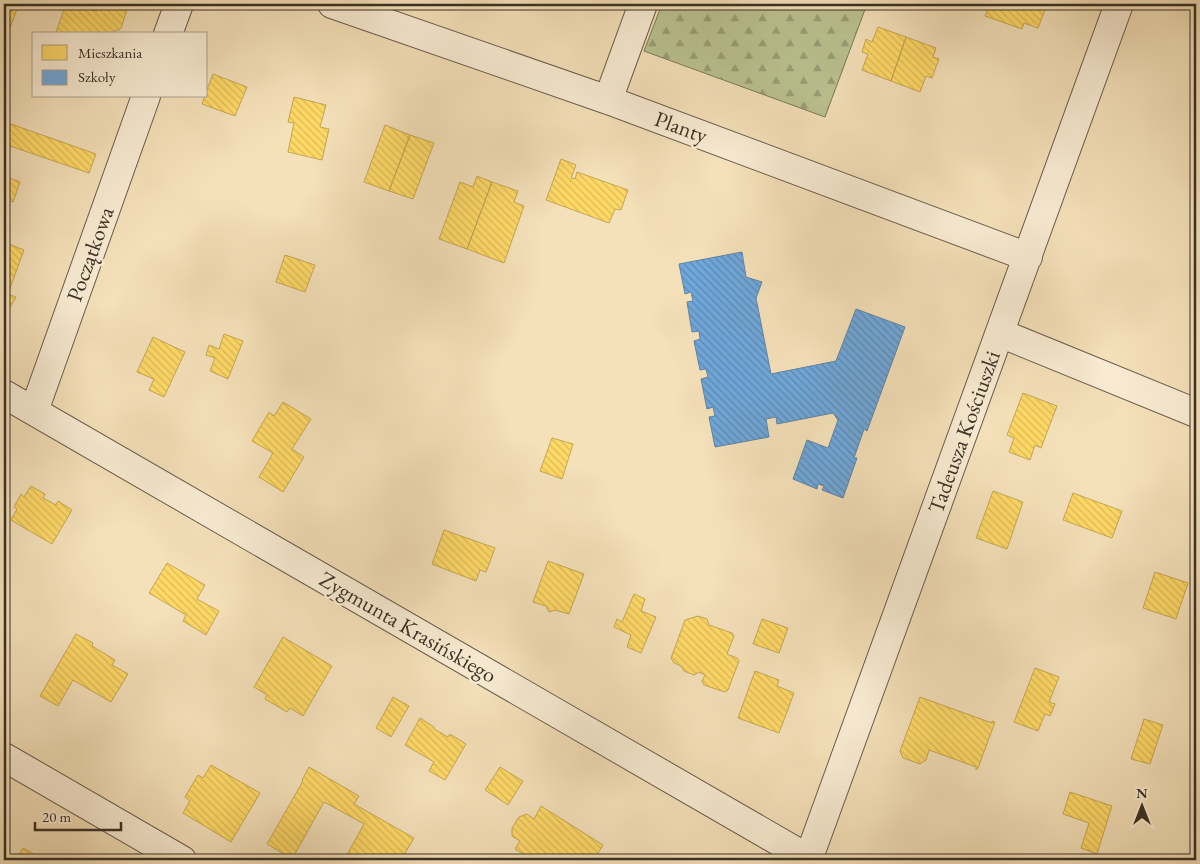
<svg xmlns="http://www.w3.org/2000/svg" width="1200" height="864" viewBox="0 0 1200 864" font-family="'EB Garamond',serif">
	<defs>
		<pattern id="forest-firs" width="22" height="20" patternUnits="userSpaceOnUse" patternTransform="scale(1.25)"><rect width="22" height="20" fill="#bac290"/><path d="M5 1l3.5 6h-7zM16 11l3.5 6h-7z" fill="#989e75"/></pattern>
		<pattern id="homes-back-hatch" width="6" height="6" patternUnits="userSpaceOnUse" patternTransform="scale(1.25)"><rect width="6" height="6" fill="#ffd966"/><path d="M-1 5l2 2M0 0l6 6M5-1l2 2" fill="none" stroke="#dbbb58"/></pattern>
		<pattern id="schools-back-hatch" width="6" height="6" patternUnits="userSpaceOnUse" patternTransform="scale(1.25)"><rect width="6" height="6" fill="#6fa8dc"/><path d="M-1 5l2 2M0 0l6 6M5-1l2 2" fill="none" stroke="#5c89b2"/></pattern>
	</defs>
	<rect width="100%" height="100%" fill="#f4e0b9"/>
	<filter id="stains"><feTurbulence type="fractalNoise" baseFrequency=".004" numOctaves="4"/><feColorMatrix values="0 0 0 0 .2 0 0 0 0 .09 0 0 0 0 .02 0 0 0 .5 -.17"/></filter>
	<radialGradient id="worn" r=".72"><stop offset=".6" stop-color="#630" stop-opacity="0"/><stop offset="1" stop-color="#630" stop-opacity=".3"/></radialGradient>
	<path fill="url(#forest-firs)" stroke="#7a7a5b" d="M 662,4 L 867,4 L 825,117 L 644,51 Z"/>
	<path fill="url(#homes-back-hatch)" stroke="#c4a753" d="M 4,4 L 19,4 L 6,38 L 4,37 Z
		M 66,4 L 86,4 L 89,9 L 97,11 L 100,4 L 129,4 L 121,28 L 119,30 L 115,30 L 113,34 L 62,34 L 56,32 Z
		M 990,4 L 1047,4 L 1038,28 L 1024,23 L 1022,29 L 985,16 Z
		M 878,27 L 906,37 L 891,81 L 862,70 L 868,54 L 862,52 L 866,39 L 872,42 Z
		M 906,37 L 936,48 L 933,57 L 939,59 L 932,78 L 926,76 L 920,92 L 891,81 Z
		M 213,74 L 247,87 L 235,116 L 202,104 L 205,96 L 206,96 L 206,92 Z
		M 294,97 L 326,105 L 320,127 L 329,129 L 322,160 L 288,152 L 294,123 L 288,122 Z
		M 11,124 L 96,154 L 89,173 L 4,144 L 4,135 L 7,125 L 10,125 Z
		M 385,125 L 410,135 L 389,191 L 364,182 Z
		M 410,135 L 434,143 L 413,199 L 389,191 Z
		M 561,159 L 576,165 L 571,178 L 575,179 L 577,172 L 628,190 L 621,210 L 615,209 L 609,223 L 546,200 Z
		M 4,176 L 20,182 L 13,202 L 4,199 Z
		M 477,176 L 492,182 L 467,249 L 439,239 L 460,182 L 473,187 Z
		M 492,182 L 518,191 L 514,202 L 524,206 L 504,263 L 467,249 Z
		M 4,229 L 10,231 L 6,243 L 24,250 L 8,294 L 16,297 L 11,306 L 4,310 Z
		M 285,255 L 315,265 L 305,292 L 276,282 Z
		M 224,334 L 243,341 L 228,379 L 210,371 L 215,358 L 206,355 L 209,345 L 219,349 Z
		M 153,337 L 185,352 L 164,397 L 149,390 L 154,379 L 137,372 Z
		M 1023,393 L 1057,406 L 1041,448 L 1035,445 L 1030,460 L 1009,452 L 1014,438 L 1007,435 Z
		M 283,402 L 311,419 L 292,449 L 304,457 L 283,492 L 259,477 L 273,453 L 252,441 L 269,412 L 274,416 Z
		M 552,438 L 573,444 L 562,479 L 540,471 Z
		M 31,486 L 45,494 L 43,498 L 56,505 L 58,501 L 72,510 L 52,544 L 11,520 L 17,509 L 14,507 L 21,494 L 24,497 Z
		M 993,491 L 1023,502 L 1007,549 L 976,538 Z
		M 1073,493 L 1122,511 L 1112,538 L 1063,520 Z
		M 444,530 L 495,548 L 486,572 L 480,570 L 476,581 L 432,564 Z
		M 548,561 L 584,574 L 569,614 L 555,610 L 549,612 L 546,606 L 533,602 Z
		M 167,563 L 205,585 L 197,599 L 219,611 L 206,635 L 183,621 L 186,615 L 149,593 Z
		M 1155,572 L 1188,583 L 1176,619 L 1143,608 Z
		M 634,594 L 645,599 L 641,611 L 656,617 L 641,653 L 627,647 L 631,635 L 614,627 L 617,619 L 622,622 Z
		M 698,616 L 707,619 L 709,625 L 732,633 L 734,636 L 727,654 L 737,658 L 739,661 L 728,690 L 725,692 L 704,685 L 702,681 L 705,675 L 699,672 L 694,675 L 684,671 L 681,666 L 674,663 L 671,658 L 685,620 Z
		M 762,619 L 788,628 L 779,653 L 753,644 Z
		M 76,634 L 93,643 L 92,646 L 115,660 L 112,665 L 128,674 L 111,702 L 73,680 L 58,706 L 40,696 Z
		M 283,637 L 332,666 L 303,716 L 290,708 L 287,712 L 265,699 L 267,695 L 254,687 Z
		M 1035,668 L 1059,677 L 1049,702 L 1055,704 L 1050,716 L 1045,714 L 1038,731 L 1014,722 Z
		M 755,671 L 779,680 L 777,686 L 794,693 L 779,733 L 738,718 Z
		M 393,697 L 409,706 L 391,737 L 376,728 Z
		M 920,697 L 992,723 L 992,721 L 995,722 L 978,768 L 976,770 L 976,767 L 929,750 L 926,760 L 920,764 L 903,758 L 900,751 Z
		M 420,718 L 434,727 L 434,729 L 448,737 L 450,734 L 466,744 L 445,780 L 429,771 L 434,762 L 405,745 Z
		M 1144,719 L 1163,725 L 1150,764 L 1131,759 Z
		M 211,765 L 260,793 L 231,842 L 183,813 L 190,801 L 185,797 L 198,775 L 203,778 Z
		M 309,767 L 359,796 L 354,804 L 414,838 L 401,860 L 344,860 L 364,824 L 324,802 L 292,859 L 267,844 L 303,781 L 302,780 Z
		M 500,767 L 523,781 L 508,805 L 485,790 Z
		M 1070,792 L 1112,806 L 1097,854 L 1081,848 L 1089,823 L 1063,814 Z
		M 541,806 L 603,845 L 594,860 L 533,860 L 515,849 L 520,841 L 512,836 L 512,828 L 519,817 L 527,814 L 534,819 Z
		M 23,848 L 44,860 L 16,860 Z"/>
	<path fill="url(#schools-back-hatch)" stroke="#5f84a5" d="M 742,252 L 746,277 L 762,282 L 756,298 L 771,374 L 836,361 L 856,309 L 905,327 L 867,431 L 864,429 L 854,458 L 857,458 L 843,498 L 822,490 L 824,486 L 818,484 L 817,489 L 793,479 L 807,440 L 828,448 L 838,420 L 833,413 L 777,424 L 776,417 L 766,419 L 769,437 L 715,447 L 709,417 L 715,416 L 713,407 L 707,409 L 701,379 L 708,377 L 706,369 L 700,370 L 694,341 L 700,339 L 699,331 L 692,332 L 687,302 L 693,301 L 691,292 L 685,294 L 679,264 Z"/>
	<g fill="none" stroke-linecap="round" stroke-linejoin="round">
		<g stroke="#685d4b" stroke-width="30">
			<path id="minor" d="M 332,4 L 608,100 L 1028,257
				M 168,34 L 179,4
				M 608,100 L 643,4
				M 1000,333 L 1196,413
				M 4,394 L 811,860
				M 34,411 L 146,96
				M 4,757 L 182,860
				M 808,860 L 1119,4"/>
		</g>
		<use href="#minor" stroke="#f8ebd2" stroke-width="28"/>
	</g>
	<g text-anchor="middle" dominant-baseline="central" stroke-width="5" stroke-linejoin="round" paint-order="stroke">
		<g font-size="22" fill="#3a3126" stroke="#f8ebd2">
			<text transform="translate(681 127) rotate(20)">Planty</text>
			<text transform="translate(90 254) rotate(-70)">Początkowa</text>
			<text transform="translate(964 432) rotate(-70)">Tadeusza Kościuszki</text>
			<text transform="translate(408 627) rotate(30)">Zygmunta Krasińskiego</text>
		</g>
	</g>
	<rect width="1200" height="864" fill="none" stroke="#f4e0b9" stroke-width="20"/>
	<rect x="5" y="5" width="1190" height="854" fill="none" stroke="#3a3126" stroke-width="2.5"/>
	<rect x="10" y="10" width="1180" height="844" fill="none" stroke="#3a3126"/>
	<rect x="32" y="32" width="175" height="65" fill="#f8ebd2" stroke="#aca18d"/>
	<rect x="42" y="45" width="25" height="15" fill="#ffd966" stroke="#aca18d"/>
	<text x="78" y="58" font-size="15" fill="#3a3126">Mieszkania</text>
	<rect x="42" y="70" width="25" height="15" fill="#6fa8dc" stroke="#aca18d"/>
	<text x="78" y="82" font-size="15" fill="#3a3126">Szkoły</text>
	<g transform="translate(1142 806)" stroke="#f8ebd2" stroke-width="4" paint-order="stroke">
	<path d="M0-4L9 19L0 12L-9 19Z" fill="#3a3126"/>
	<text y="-8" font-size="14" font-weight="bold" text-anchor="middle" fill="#3a3126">N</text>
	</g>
	<path d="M35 822v8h86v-8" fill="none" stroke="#3a3126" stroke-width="2.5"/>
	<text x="42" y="822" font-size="15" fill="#3a3126" stroke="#f8ebd2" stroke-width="4" paint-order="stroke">20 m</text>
	<rect width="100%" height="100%" filter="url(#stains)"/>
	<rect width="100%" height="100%" fill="url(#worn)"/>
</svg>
